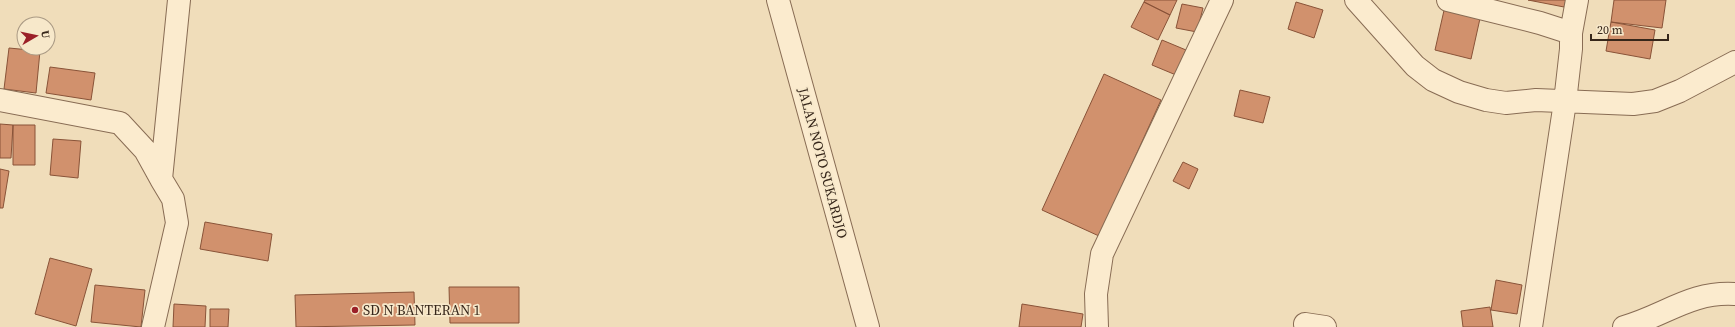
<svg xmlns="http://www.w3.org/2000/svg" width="1735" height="327" viewBox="0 0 1735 327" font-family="'Source Serif 4',serif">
	<rect width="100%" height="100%" fill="#f0ddba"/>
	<path fill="#d1916d" stroke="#895338" d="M 1145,0 L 1177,0 L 1170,15 L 1144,2 Z
		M 1528,0 L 1566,0 L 1564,7 Z
		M 1614,0 L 1666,0 L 1662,28 L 1611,22 Z
		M 1144,2 L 1170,15 L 1158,40 L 1131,27 Z
		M 1296,2 L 1323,10 L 1314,38 L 1288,29 Z
		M 1182,4 L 1203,8 L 1197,32 L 1176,28 Z
		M 1445,6 L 1481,14 L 1471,59 L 1435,50 Z
		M 1611,22 L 1655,30 L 1650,59 L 1606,51 Z
		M 1162,40 L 1186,50 L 1176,75 L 1152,65 Z
		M 9,48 L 40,51 L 36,93 L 4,89 Z
		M 50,67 L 95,73 L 91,100 L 46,93 Z
		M 1104,74 L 1161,100 L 1099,236 L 1042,210 Z
		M 1240,90 L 1270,97 L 1263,123 L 1234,116 Z
		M 0,124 L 13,125 L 11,158 L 0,158 Z
		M 13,125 L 35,125 L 35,165 L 13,165 Z
		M 53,139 L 81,141 L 78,178 L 50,175 Z
		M 1183,162 L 1198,169 L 1189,189 L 1173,181 Z
		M 0,169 L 9,171 L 3,208 L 0,208 Z
		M 205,222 L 272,234 L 268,261 L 200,249 Z
		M 50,258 L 92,269 L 76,326 L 35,314 Z
		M 1496,280 L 1522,285 L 1517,314 L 1491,310 Z
		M 95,285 L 145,290 L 141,327 L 91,322 Z
		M 449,287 L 519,287 L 519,323 L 450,323 Z
		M 414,292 L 415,325 L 296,327 L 295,295 Z
		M 174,304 L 206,306 L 205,327 L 173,327 Z
		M 1022,304 L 1083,314 L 1081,327 L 1019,327 Z
		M 1490,307 L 1493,327 L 1463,327 L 1461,311 Z
		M 210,309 L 229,309 L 228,327 L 210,327 Z"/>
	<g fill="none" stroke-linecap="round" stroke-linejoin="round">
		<g stroke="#886c54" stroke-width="24">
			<path id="street" d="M 778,0 L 868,327
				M 1356,0 L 1415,66 L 1433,80 L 1459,92 L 1486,100 L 1506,103 L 1536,100 L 1633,104 L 1655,101 L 1680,91 L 1735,62
				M 1448,0 L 1540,23 L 1571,33 L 1571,49 L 1565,102 L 1531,327
				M 1571,33 L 1577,0
				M 0,100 L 120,123 L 145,150 L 161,179 L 173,199 L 177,223 L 153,327
				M 161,179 L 179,0
				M 1305,324 L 1325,327
				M 1097,327 L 1096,294 L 1102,254 L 1222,0
				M 1624,327 C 1664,316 1691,291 1735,294"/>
		</g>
		<use href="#street" stroke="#fbebce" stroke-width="22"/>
	</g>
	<circle fill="#9b2028" stroke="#f7e8ca" stroke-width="1.5" cx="355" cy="310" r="4"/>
	<g text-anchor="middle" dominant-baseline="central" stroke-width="3.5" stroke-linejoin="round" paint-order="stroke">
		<g font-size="14" fill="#36261a" stroke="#f7e8ca">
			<text transform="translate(823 163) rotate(75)">JALAN NOTO SUKARDJO</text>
		</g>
		<g font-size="14" fill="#36261a" stroke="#f7e8ca" text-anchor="start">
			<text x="363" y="310">SD N BANTERAN 1</text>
		</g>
	</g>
	<g transform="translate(36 36) rotate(81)"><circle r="19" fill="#f7e8ca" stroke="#aa9a84"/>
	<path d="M0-3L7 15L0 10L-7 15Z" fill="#9b2028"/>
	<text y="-6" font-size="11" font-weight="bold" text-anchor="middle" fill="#36261a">U</text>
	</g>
	<path d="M1591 34v6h77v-6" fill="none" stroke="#36261a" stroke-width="2"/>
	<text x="1597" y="34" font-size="12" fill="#36261a" stroke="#f7e8ca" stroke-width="3" paint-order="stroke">20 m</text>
</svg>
